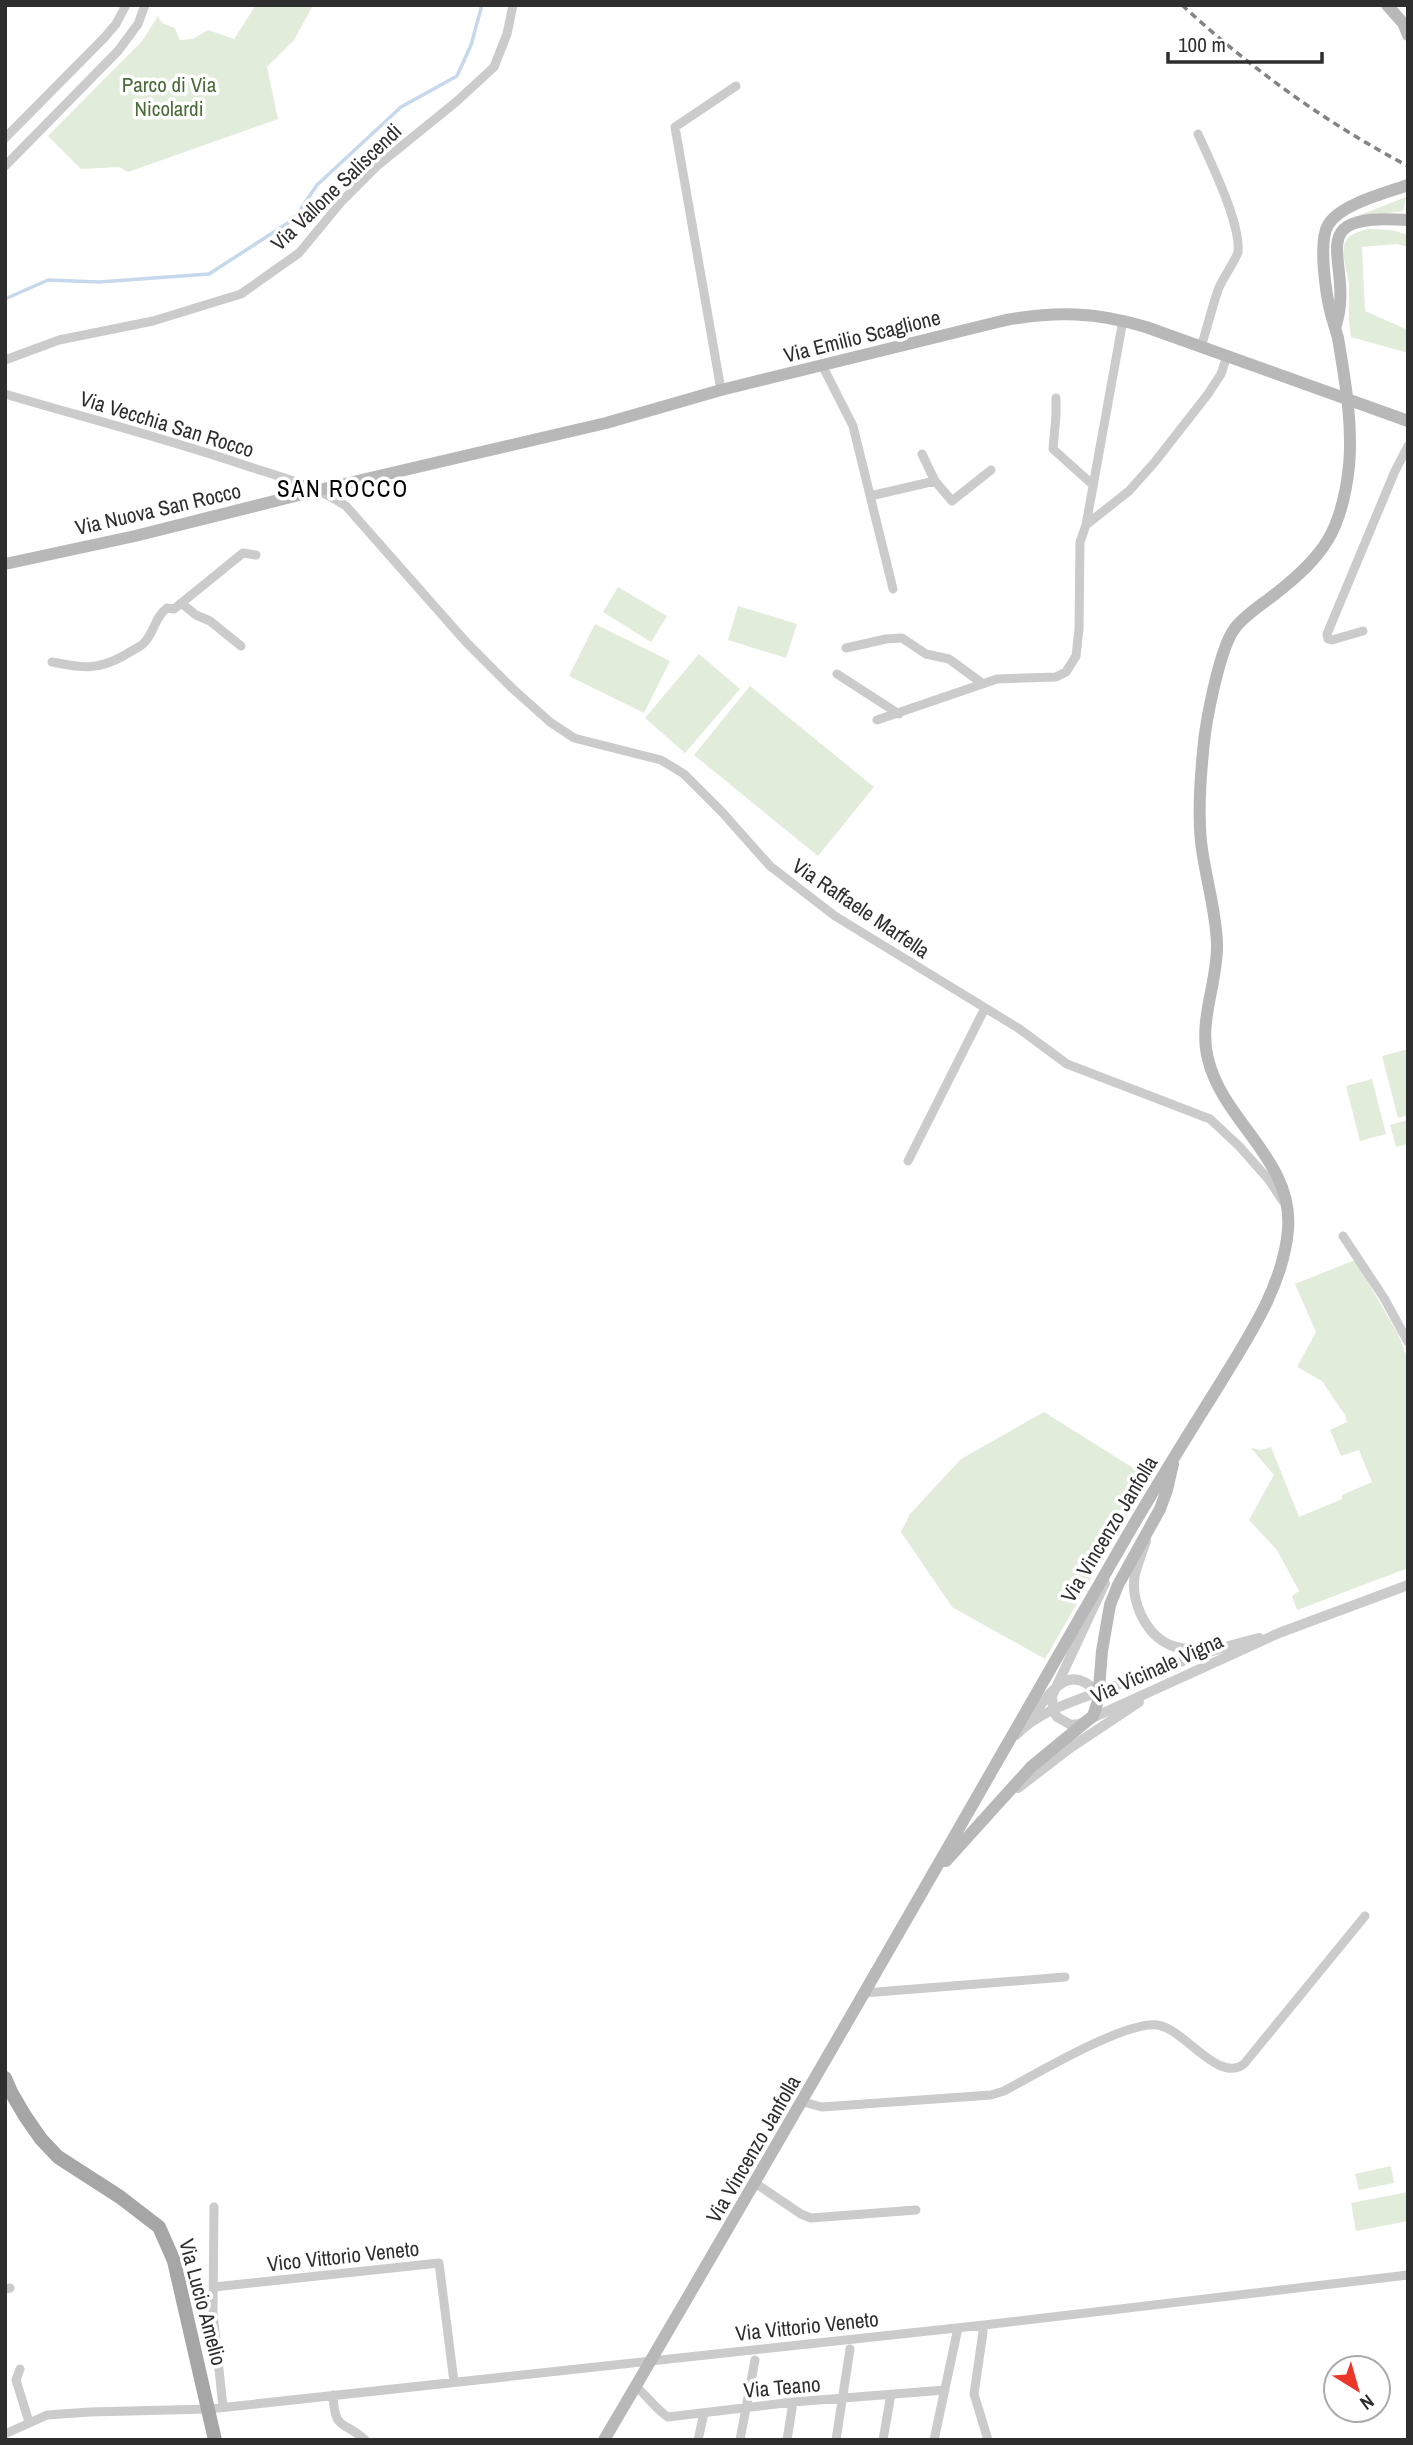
<svg xmlns="http://www.w3.org/2000/svg" width="1413" height="2445" viewBox="0 0 1413 2445" font-family="'Archivo Narrow',sans-serif">
	<rect width="100%" height="100%" fill="#fff"/>
	<path fill="#e1ecdb" d="M 256,5 L 313,5 L 294,40 L 267,67 L 278,119 L 128,172 L 119,167 L 81,169 L 48,136 L 142,41 L 158,16 L 162,23 L 175,28 L 180,40 L 193,39 L 208,30 L 234,39 Z
		M 1406,197 L 1403,211 L 1352,218 Z
		M 1368,229 L 1392,230 L 1408,235 L 1408,247 L 1397,244 L 1362,247 L 1365,311 L 1408,330 L 1408,353 L 1351,337 C 1348,320 1349,304 1349,287 C 1349,274 1340,256 1345,243 C 1349,233 1359,232 1368,229 Z
		M 618,587 L 667,616 L 651,642 L 603,612 Z
		M 738,606 L 797,624 L 786,658 L 728,640 Z
		M 595,624 L 670,661 L 644,713 L 569,676 Z
		M 699,654 L 740,689 L 685,753 L 645,718 Z
		M 750,686 L 874,787 L 818,856 L 694,755 Z
		M 1408,1049 L 1408,1115 L 1398,1118 L 1382,1056 Z
		M 1372,1079 L 1386,1134 L 1360,1141 L 1346,1086 Z
		M 1408,1120 L 1408,1144 L 1396,1147 L 1390,1125 Z
		M 1355,1260 L 1398,1334 L 1408,1360 L 1408,1568 L 1297,1610 L 1292,1596 L 1299,1591 L 1277,1550 L 1249,1520 L 1274,1475 L 1251,1448 L 1261,1450 L 1271,1447 L 1299,1517 L 1342,1499 L 1342,1495 L 1372,1482 L 1359,1450 L 1341,1456 L 1330,1430 L 1347,1422 L 1345,1415 L 1322,1381 L 1297,1367 L 1316,1332 L 1295,1284 Z
		M 1044,1412 L 1149,1478 L 1045,1659 L 952,1607 L 901,1532 L 910,1514 L 961,1459 Z
		M 1391,2166 L 1394,2183 L 1359,2190 L 1355,2174 Z
		M 1408,2192 L 1408,2221 L 1356,2231 L 1351,2203 Z"/>
	<g fill="none" stroke-linecap="round" stroke-linejoin="round">
		<path stroke="#c6d8ec" stroke-width="3.5" d="M 5,299 L 48,280 L 99,282 L 209,274 L 294,219 L 317,185 L 401,107 L 457,76 L 471,45 L 482,5"/>
		<path stroke="#cbcbcb" stroke-width="9" d="M 1198,134 C 1210,161 1241,223 1238,252 C 1237,258 1222,279 1218,290 C 1212,308 1207,328 1201,347
			M 5,138 L 104,38 L 116,24 L 126,5
			M 5,166 L 118,51 L 138,24 L 145,5
			M 5,360 L 59,340 L 153,321 L 241,294 L 299,253 L 342,201 L 377,166 L 456,102 L 494,67 L 507,34 L 513,5
			M 822,365 L 853,426 L 893,589
			M 721,390 L 675,127 L 736,86
			M 5,394 C 86,418 168,439 247,466 C 281,477 316,486 346,506 L 466,642 L 512,688 L 550,722 L 574,738 L 661,760 L 684,774 L 721,811 L 770,866 L 835,916 L 1018,1028 L 1067,1064 L 1210,1119 L 1239,1146 L 1269,1180 L 1282,1200
			M 1056,398 L 1056,416 L 1053,449 L 1093,485
			M 922,454 L 935,481
			M 870,496 L 935,481 L 952,501 L 991,470
			M 1086,525 L 1129,491 L 1154,463 L 1208,394 L 1221,374 L 1227,356
			M 181,603 L 196,615 L 210,621 L 241,646
			M 1363,631 L 1332,640 L 1328,639 L 1327,634 L 1395,471 L 1408,446
			M 846,648 L 886,639 L 902,638 L 926,654 L 949,659 L 983,684
			M 52,662 C 82,668 97,671 125,655 C 131,651 138,648 143,644 C 155,633 153,619 167,608 L 174,609 L 243,553 L 256,555
			M 837,674 L 899,714
			M 877,720 L 997,679 L 1056,677 L 1066,672 L 1076,656 L 1079,629 L 1080,542 L 1086,525 L 1123,320
			M 908,1161 L 985,1008
			M 1343,1236 L 1384,1298 L 1408,1342
			M 864,1993 L 1065,1977
			M 803,2102 L 822,2107 L 991,2095 L 1004,2091 C 1036,2074 1125,2021 1157,2025 C 1184,2028 1218,2084 1244,2064 L 1365,1916
			M 755,2183 L 801,2214 L 811,2218 L 916,2210
			M 214,2207 L 213,2313 L 223,2407
			M 214,2287 L 439,2263 L 454,2382
			M 5,2289 L 10,2288
			M 984,2325 L 974,2394 L 988,2440
			M 20,2369 L 16,2380 L 29,2422
			M 635,2386 C 647,2395 656,2410 668,2417 L 793,2402 L 945,2390
			M 333,2395 C 335,2433 343,2419 365,2440
			M 5,2434 L 47,2415 L 90,2412 L 209,2409 L 984,2325 L 1408,2275
			M 698,2440 L 704,2413
			M 740,2440 L 755,2360
			M 787,2440 L 793,2402
			M 836,2440 L 850,2349
			M 883,2440 L 891,2394
			M 934,2440 L 958,2328"/>
		<path stroke="#cbcbcb" stroke-width="10" d="M 1146,1541 C 1142,1552 1138,1563 1135,1574 C 1130,1600 1145,1634 1170,1645 C 1180,1649 1191,1650 1203,1650
			M 1105,1583 L 1052,1696 L 1053,1710 L 1057,1717 L 1071,1725 L 1079,1724 L 1279,1633 L 1408,1585
			M 1029,1720 C 1049,1696 1067,1659 1098,1693
			M 1016,1735 C 1041,1709 1079,1700 1112,1687 C 1161,1669 1208,1650 1259,1638
			M 1018,1788 L 1070,1748 L 1139,1702"/>
		<path stroke="#b8b8b8" stroke-width="12" d="M 1387,5 L 1403,23 L 1408,35
			M 1336,325 C 1356,261 1295,212 1408,220
			M 5,564 L 135,536 L 319,490 L 606,423 L 721,390 L 1006,320 C 1057,311 1096,312 1146,327 L 1408,421
			M 946,1861 L 1031,1767 L 1093,1716 L 1098,1701 L 1102,1651 L 1110,1605 L 1118,1585 L 1160,1509 L 1167,1490 L 1173,1464
			M 604,2440 C 781,2140 953,1838 1127,1536 C 1157,1484 1189,1433 1221,1382 C 1249,1336 1283,1286 1288,1230 C 1294,1160 1223,1122 1208,1059 C 1198,1021 1218,982 1217,944 C 1216,910 1205,876 1201,842 C 1198,812 1200,782 1203,752 C 1205,725 1219,649 1235,628 C 1245,615 1261,605 1274,595 C 1324,556 1342,531 1349,466 C 1353,424 1345,380 1338,338 C 1336,330 1333,322 1331,314 C 1326,295 1318,242 1328,225 C 1340,204 1386,193 1408,185"/>
		<path stroke="#a6a6a6" stroke-width="14" d="M 5,2078 L 11,2092 L 25,2116 L 41,2139 L 58,2157 L 120,2197 L 159,2227 L 174,2261 L 215,2440"/>
		<path stroke="#838383" stroke-width="3.5" stroke-dasharray="7 5" stroke-linecap="butt" d="M 1182,5 C 1250,68 1326,123 1408,166"/>
	</g>
	<g text-anchor="middle" dominant-baseline="central" stroke-width="7" stroke-linejoin="round" paint-order="stroke">
		<g font-size="21" fill="#496b39" stroke="#fff">
			<text x="169" y="84">Parco di Via<tspan x="169" dy="24">Nicolardi</tspan></text>
		</g>
		<g font-size="21" fill="#2e2e2e" stroke="#fff">
			<text transform="translate(336 187) rotate(-44)">Via Vallone Saliscendi</text>
			<text transform="translate(862 336) rotate(-14)">Via Emilio Scaglione</text>
			<text transform="translate(167 424) rotate(17)">Via Vecchia San Rocco</text>
			<text transform="translate(158 509) rotate(-13)">Via Nuova San Rocco</text>
			<text transform="translate(861 908) rotate(34)">Via Raffaele Marfella</text>
			<text transform="translate(1109 1529) rotate(-59)">Via Vincenzo Janfolla</text>
			<text transform="translate(1157 1668) rotate(-24)">Via Vicinale Vigna</text>
			<text transform="translate(753 2149) rotate(-60)">Via Vincenzo Janfolla</text>
			<text transform="translate(343 2256) rotate(-6)">Vico Vittorio Veneto</text>
			<text transform="translate(203 2302) rotate(75)">Via Lucio Amelio</text>
			<text transform="translate(807 2326) rotate(-6)">Via Vittorio Veneto</text>
			<text transform="translate(782 2387) rotate(-5)">Via Teano</text>
		</g>
		<g font-size="23" letter-spacing="2" fill="#000" stroke="#fff">
			<text x="343" y="488">SAN ROCCO</text>
		</g>
	</g>
	<rect width="1413" height="2445" fill="none" stroke="#2e2e2e" stroke-width="14"/>
	<g transform="translate(1357 2389) rotate(143)"><circle r="33" fill="#ffffff" stroke="#ababab" stroke-width="2"/>
	<path d="M0-5L12 26L0 18L-12 26Z" fill="#eb3729"/>
	<text y="-10" font-size="19" font-weight="bold" text-anchor="middle" fill="#2e2e2e">N</text>
	</g>
	<path d="M1168 52v10h154v-10" fill="none" stroke="#2e2e2e" stroke-width="3.5"/>
	<text x="1178" y="52" font-size="21" fill="#2e2e2e" stroke="#ffffff" stroke-width="5" paint-order="stroke">100 m</text>
</svg>
